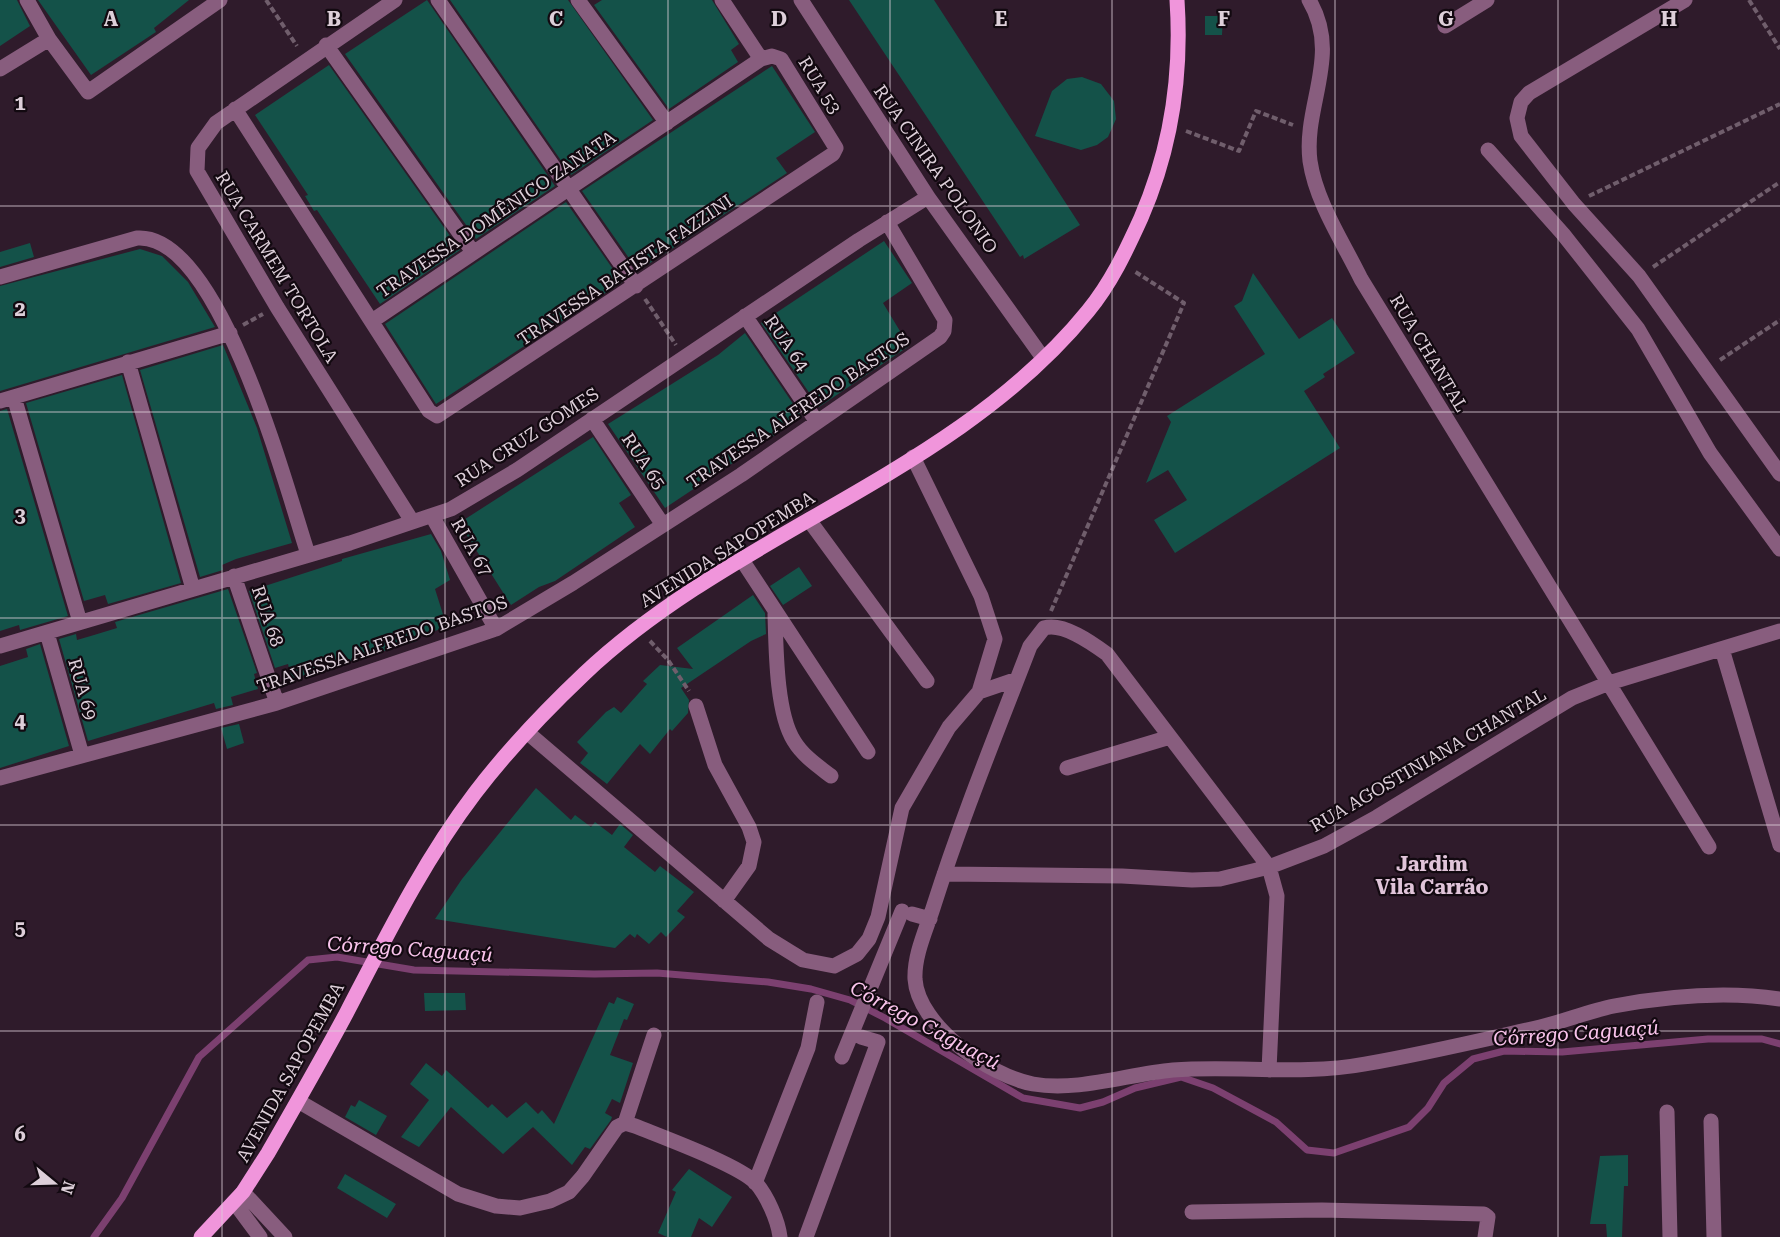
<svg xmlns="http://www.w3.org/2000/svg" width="1780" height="1237" viewBox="0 0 1780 1237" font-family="'Roboto Serif',serif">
	<rect width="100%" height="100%" fill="#2f1b2b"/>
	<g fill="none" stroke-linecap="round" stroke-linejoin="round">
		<path stroke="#7c4070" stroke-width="7" d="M 94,1237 L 122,1198 L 199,1057 L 308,960 L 337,957 L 414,970 L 594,974 L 657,973 L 768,982 L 811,989 L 850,1000 L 885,1018 L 1023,1098 L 1080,1108 L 1103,1102 L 1135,1088 L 1181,1077 L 1213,1088 L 1276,1122 L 1307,1150 L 1334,1153 L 1409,1127 L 1428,1108 L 1444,1083 L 1473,1059 L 1504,1051 L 1562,1052 L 1708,1039 L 1762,1039 L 1780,1044"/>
	</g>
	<path fill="#145249" d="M 0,0 L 17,0 L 30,26 L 0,46 Z
		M 38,0 L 189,0 L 154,28 L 156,32 L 91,75 Z
		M 427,0 L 555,186 L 476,239 L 345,54 Z
		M 450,0 L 568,0 L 653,120 L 571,175 Z
		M 602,0 L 712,0 L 739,44 L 731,50 L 738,62 L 669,109 L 594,5 Z
		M 849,0 L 934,0 L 1080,225 L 1024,259 L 1023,255 L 1020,257 Z
		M 1205,16 L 1223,16 L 1222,35 L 1205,35 Z
		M 329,65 L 460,250 L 380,304 L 317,210 L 314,211 L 305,196 L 308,195 L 255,115 Z
		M 772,66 L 815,132 L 776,158 L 787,173 L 638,271 L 582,191 Z
		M 1082,77 L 1101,84 L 1114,101 L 1116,119 L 1108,137 L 1097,145 L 1081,150 L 1035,136 L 1052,91 L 1067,79 Z
		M 566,202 L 622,282 L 436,404 L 385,324 Z
		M 884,241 L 912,283 L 883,303 L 909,346 L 819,407 L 761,323 Z
		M 30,243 L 34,257 L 0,267 L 0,252 Z
		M 140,249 L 162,256 L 188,282 L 215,327 L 0,391 L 0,286 Z
		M 1253,273 L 1299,339 L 1332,318 L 1355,353 L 1323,374 L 1325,377 L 1304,391 L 1340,448 L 1175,553 L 1154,520 L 1187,500 L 1168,470 L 1146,483 L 1171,422 L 1167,416 L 1265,354 L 1234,306 L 1242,301 Z
		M 745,333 L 802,417 L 665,508 L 608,424 L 718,355 Z
		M 223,345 L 257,428 L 292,543 L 236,559 L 222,565 L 223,570 L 200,577 L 140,370 Z
		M 122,375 L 181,583 L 108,604 L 105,595 L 84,601 L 26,403 Z
		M 7,409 L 68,616 L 20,630 L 19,625 L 0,631 L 0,411 Z
		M 593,437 L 631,495 L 619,503 L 635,527 L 555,581 L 539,587 L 511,605 L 459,523 Z
		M 431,534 L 441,551 L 450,580 L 435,589 L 447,627 L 416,637 L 417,641 L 292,679 L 288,664 L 275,668 L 249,591 L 342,561 L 342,559 Z
		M 799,567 L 812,586 L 783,605 L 770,586 Z
		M 228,589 L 257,673 L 254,674 L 258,689 L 231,697 L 233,705 L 216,709 L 214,703 L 88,741 L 59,639 L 76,634 L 77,640 L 94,635 L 117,628 L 115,622 Z
		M 753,595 L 765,613 L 766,634 L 751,641 L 681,688 L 689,700 L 688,713 L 672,731 L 670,729 L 650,754 L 640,744 L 607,784 L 580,763 L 588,753 L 577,742 L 606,712 L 614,707 L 621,713 L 647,684 L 643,681 L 660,665 L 693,669 L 677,648 Z
		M 40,644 L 69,746 L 0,768 L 0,666 L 28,657 L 26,649 Z
		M 239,724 L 244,743 L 227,749 L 221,728 Z
		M 536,788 L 571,820 L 575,815 L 591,827 L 595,822 L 612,835 L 620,824 L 633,835 L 624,847 L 655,872 L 660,866 L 694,892 L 677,911 L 685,917 L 666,937 L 661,932 L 649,944 L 637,934 L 635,938 L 630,934 L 615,948 L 435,919 L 462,879 Z
		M 424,993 L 465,993 L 466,1010 L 425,1011 Z
		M 617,997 L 634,1004 L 627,1020 L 624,1019 L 610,1055 L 633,1063 L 620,1103 L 612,1099 L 605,1113 L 612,1117 L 611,1120 L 590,1149 L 585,1147 L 572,1165 L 533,1127 L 503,1154 L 451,1107 L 419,1147 L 401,1137 L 429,1100 L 410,1084 L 426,1063 L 442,1076 L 446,1070 L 488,1108 L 492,1104 L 507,1118 L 526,1102 L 538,1114 L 542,1110 L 554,1124 L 609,1002 L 614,1004 Z
		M 359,1100 L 387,1116 L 376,1135 L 345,1117 L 351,1105 L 355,1107 Z
		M 1628,1155 L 1628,1186 L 1624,1186 L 1622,1237 L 1607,1237 L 1606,1224 L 1590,1224 L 1600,1156 Z
		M 689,1169 L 732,1197 L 712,1227 L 699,1218 L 691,1237 L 667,1237 L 658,1233 L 676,1192 L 672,1190 Z
		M 345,1174 L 396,1204 L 387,1218 L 337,1188 Z"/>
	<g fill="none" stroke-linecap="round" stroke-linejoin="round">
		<path stroke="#705e6c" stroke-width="4" stroke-dasharray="6 3" stroke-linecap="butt" d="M 266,0 L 297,46
			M 1749,0 L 1780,49
			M 1186,131 L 1239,151 L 1256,111 L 1293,125
			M 1589,196 L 1780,104
			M 1653,267 L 1780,182
			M 645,299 L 676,345
			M 243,325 L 263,314
			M 1720,360 L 1780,320
			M 1051,611 L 1184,303 L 1134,271
			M 650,641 L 668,660 L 689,691"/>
		<path stroke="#885d7e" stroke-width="15" d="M 27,0 L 49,39 L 88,92 L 220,0
			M 395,0 L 216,123 L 198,148 L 197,171 L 277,307 L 412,521
			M 438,0 L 636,286
			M 578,0 L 667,123
			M 722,0 L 761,59
			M 801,0 L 928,197 L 1043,358
			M 1309,0 C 1342,55 1303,105 1310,161 C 1316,202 1343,242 1361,279 L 1709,847
			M 1685,0 L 1529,93 L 1521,102 L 1517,118 L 1521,136 L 1574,204 L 1639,276 L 1780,474
			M 1445,26 L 1487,0
			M 326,45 L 473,252
			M 0,69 L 49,39
			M 235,109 L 429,411 L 437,416 L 833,154 L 836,148 L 781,59 L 772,56 L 761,59 L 372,321
			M 1488,150 L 1563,234 L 1638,329 L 1710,453 L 1780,549
			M 0,277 L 137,238 C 220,232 287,491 308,554
			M 745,316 L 817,422
			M 128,362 L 193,589
			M 14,397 L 80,622
			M 0,401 L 230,333
			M 592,419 L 663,525
			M 432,516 L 496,629
			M 809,520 L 927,681
			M 742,560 L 868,752
			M 234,576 L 277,703
			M 775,614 C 776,647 776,713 794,741 C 803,756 818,766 831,776
			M 47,633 L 82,755
			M 0,646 L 350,543 L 451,509 L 517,470 L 859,240 L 928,197
			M 1722,649 L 1780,845
			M 979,692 L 1017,679
			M 696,706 L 715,765 L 749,827 L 754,842 L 749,866 L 724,901
			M 528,733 L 769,939 L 803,960 L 834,966 L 857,954 L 869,939 L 878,917 L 902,808 L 949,727 L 979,692 L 995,639 L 981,596 L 913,457
			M 1067,768 L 1170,737
			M 0,778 L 277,703 L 496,629 L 573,583 L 741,475 L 940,337 L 944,331 L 945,320 L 887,222
			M 944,874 L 1122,876 L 1192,880 L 1220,879 L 1269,867 L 1324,846 L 1377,817 L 1572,698 L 1609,683 L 1780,631
			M 912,914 L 930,919
			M 842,1057 L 902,911
			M 1269,1070 L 1277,896 L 1269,867 L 1107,654 C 1092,643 1063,622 1044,628 L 1030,646 C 997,732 962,817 934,905 C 927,928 914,954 915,979 C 918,1026 990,1076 1033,1084 C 1078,1092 1128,1074 1173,1070 C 1237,1065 1301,1076 1365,1064 C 1423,1054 1482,1040 1540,1027 C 1565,1021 1589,1011 1614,1006 C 1668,996 1726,991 1780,999
			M 298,1101 L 458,1194 L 496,1206 L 520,1208 L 550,1201 L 569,1192 L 583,1176 L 617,1127 L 625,1123 L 635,1126 C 662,1137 739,1165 756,1183 C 767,1196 778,1220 780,1237
			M 1667,1112 L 1670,1237
			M 1711,1121 L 1714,1237
			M 625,1123 L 654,1035
			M 755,1183 L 808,1048 L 817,1002
			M 243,1192 L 285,1237
			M 234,1202 L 260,1237
			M 1192,1212 L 1322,1210 L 1484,1214 L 1488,1217 L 1485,1237
			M 806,1237 L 878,1042 L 861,1037"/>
		<path stroke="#f095db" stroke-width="15" d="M 201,1237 L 243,1192 L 268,1153 C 295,1106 322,1059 347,1012 C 386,937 424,860 475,793 C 507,751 546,710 584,674 C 735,531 955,475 1088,311 C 1111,283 1126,251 1141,218 C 1171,149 1182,74 1177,0"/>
	</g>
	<path fill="none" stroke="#ddcfd9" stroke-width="1.5" stroke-opacity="0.55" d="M 222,0 L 222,1237M 445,0 L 445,1237M 668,0 L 668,1237M 890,0 L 890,1237M 1112,0 L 1112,1237M 1335,0 L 1335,1237M 1558,0 L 1558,1237M 0,206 L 1780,206M 0,412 L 1780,412M 0,618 L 1780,618M 0,825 L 1780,825M 0,1031 L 1780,1031"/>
	<g text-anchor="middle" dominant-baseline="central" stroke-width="4.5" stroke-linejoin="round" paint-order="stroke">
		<g font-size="18" fill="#ddcfd9" stroke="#120910">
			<text transform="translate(820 85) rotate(58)">RUA 53</text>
			<text transform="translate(936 169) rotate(55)">RUA CINIRA POLONIO</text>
			<text transform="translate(496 214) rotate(-34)">TRAVESSA DOMÊNICO ZANATA</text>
			<text transform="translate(277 267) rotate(59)">RUA CARMEM TORTOLA</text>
			<text transform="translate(625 270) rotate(-34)">TRAVESSA BATISTA FAZZINI</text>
			<text transform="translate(787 343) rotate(55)">RUA 64</text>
			<text transform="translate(1429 353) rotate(59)">RUA CHANTAL</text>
			<text transform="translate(798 410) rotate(-34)">TRAVESSA ALFREDO BASTOS</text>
			<text transform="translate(527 437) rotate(-33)">RUA CRUZ GOMES</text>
			<text transform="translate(644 461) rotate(56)">RUA 65</text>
			<text transform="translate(472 547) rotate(60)">RUA 67</text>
			<text transform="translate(727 549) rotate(-32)">AVENIDA SAPOPEMBA</text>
			<text transform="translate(268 616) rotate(71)">RUA 68</text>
			<text transform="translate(382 644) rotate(-19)">TRAVESSA ALFREDO BASTOS</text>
			<text transform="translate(83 689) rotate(74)">RUA 69</text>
			<text transform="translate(1428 760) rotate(-30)">RUA AGOSTINIANA CHANTAL</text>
			<text transform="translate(290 1072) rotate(-61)">AVENIDA SAPOPEMBA</text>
		</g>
		<g font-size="20" font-weight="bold" fill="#e0c4d9" stroke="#120910">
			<text x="1432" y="864">Jardim<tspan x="1432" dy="23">Vila Carrão</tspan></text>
		</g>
		<g font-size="20" font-style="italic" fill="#fac4ec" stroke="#120910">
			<text transform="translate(410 949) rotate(4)">Córrego Caguaçú</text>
			<text transform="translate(925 1025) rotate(28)">Córrego Caguaçú</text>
			<text transform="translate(1576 1033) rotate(-4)">Córrego Caguaçú</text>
		</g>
	</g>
	<g font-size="20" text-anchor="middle" font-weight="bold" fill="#ddcfd9" stroke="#120910" stroke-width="4.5" stroke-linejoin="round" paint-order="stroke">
		<text x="111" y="26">A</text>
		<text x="334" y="26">B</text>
		<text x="556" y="26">C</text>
		<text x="779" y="26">D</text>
		<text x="1001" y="26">E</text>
		<text x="1224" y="26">F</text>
		<text x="1446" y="26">G</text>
		<text x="1669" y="26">H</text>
		<text x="20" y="110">1</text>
		<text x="20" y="316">2</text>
		<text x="20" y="522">3</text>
		<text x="20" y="728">4</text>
		<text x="20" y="935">5</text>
		<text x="20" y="1141">6</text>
	</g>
	<g transform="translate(54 1183) rotate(109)" stroke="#120910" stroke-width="4.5" paint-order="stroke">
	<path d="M0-4.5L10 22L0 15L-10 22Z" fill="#ddcfd9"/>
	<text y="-9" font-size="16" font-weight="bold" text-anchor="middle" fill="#ddcfd9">N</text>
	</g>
</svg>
